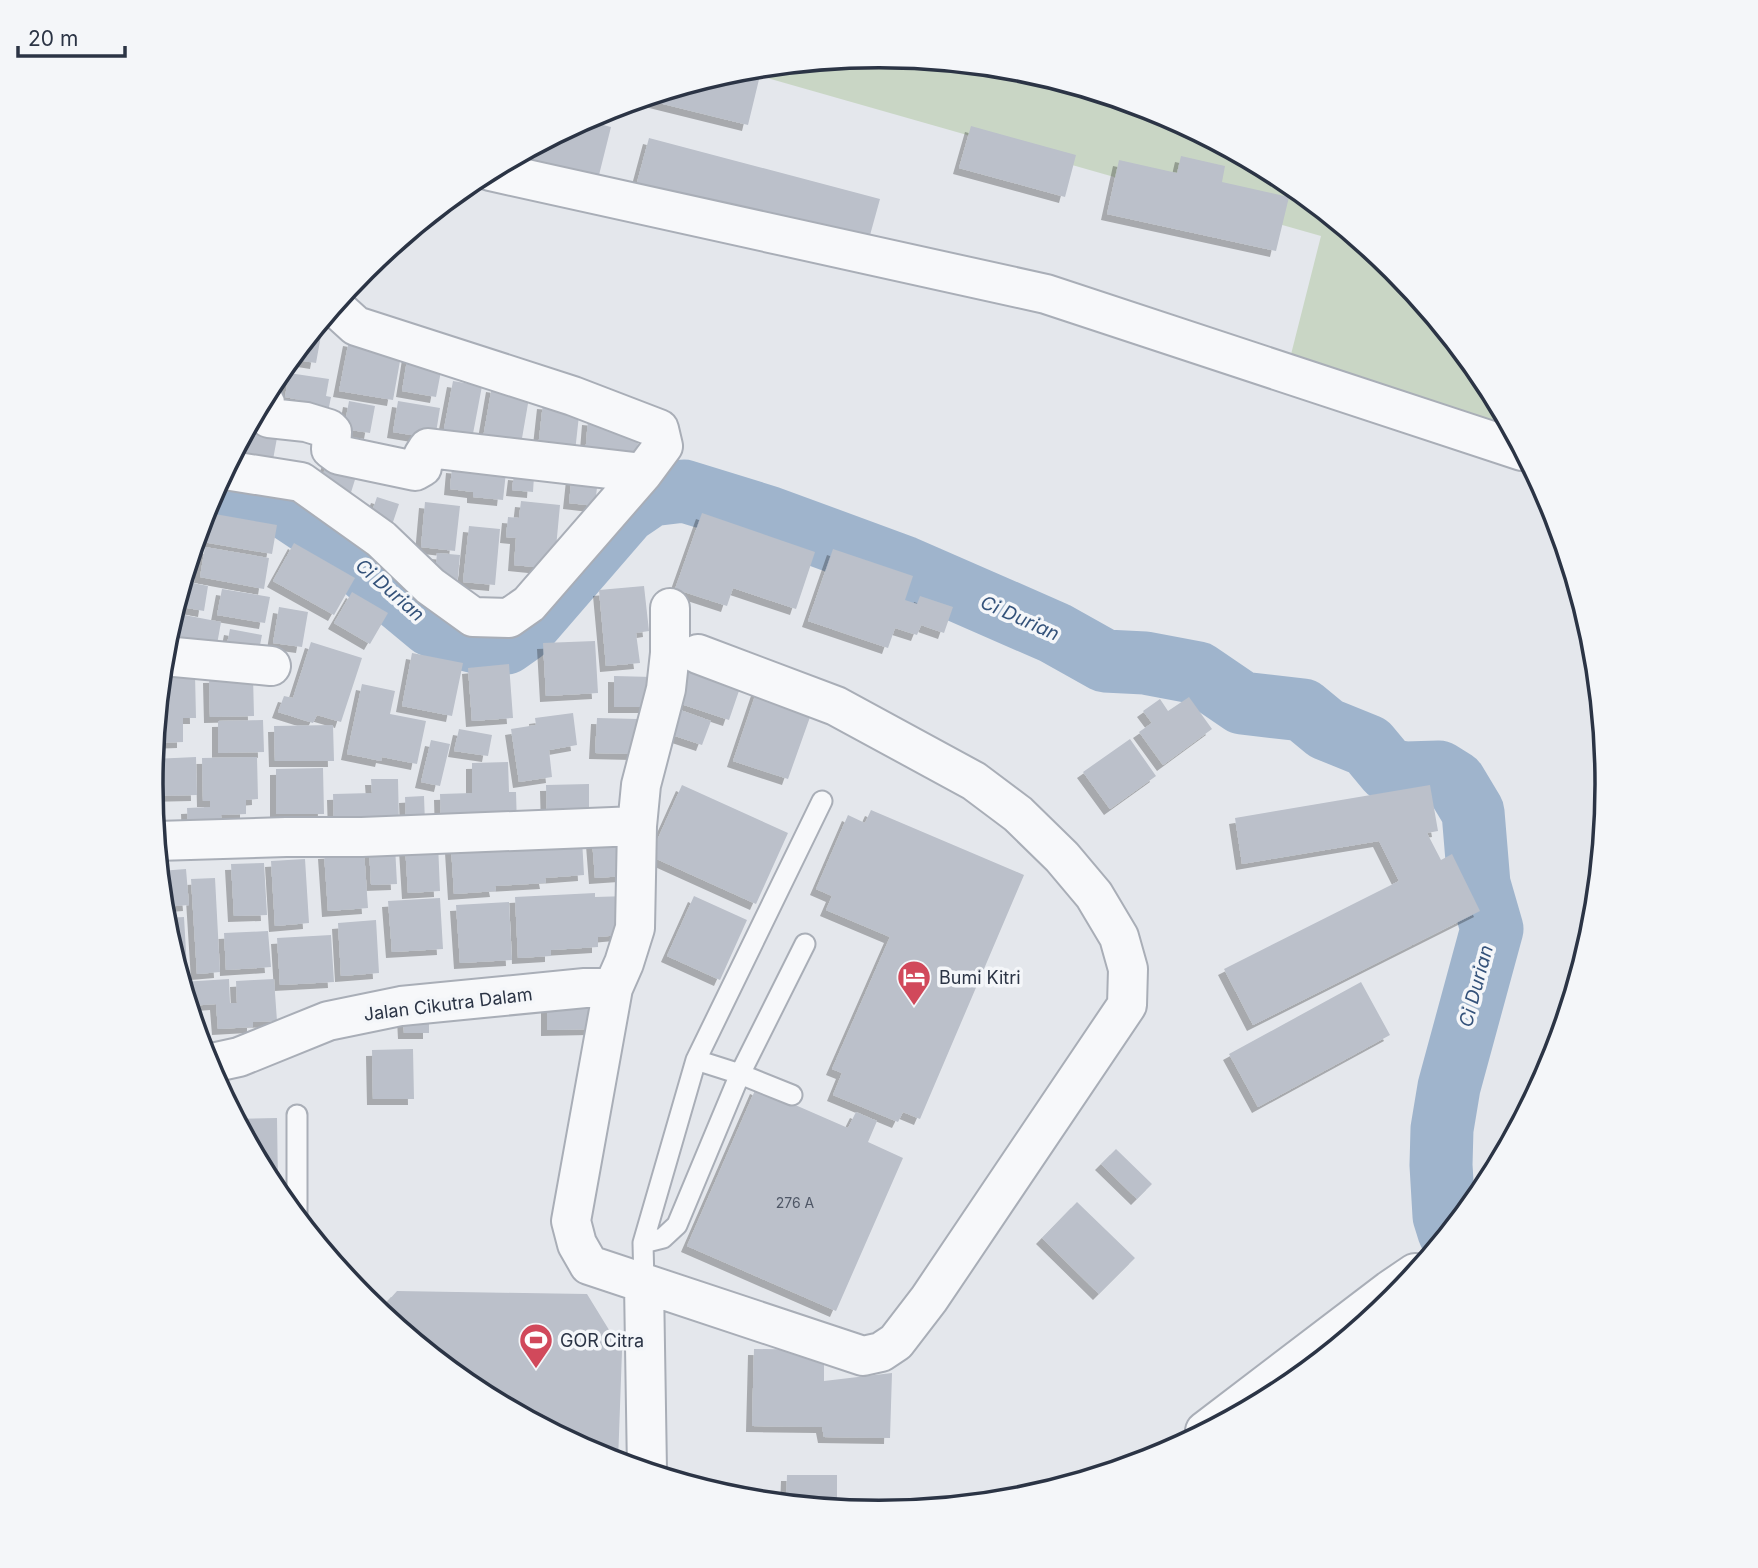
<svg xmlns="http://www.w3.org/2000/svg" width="1758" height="1568" viewBox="0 0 1758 1568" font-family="Inter,sans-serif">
	<defs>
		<filter id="shadow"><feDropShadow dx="-6" dy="6" stdDeviation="0" flood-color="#0004"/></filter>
	</defs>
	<rect width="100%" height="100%" fill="#e4e7ec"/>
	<path fill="#c9d6c5" d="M 879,56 L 1021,70 L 1158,112 L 1284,179 L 1394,270 L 1485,380 L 1513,434 L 1282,390 L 1321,236 L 739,70 Z"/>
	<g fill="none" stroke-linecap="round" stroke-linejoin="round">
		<path stroke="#9fb4cc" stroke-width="63" d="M 211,497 L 284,506 L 326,534 L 378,581 L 431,625 L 460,638 L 485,644 L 506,643 L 523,631 L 626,512 L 651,495 L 684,491 L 768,517 L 904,567 L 1055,633 L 1105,661 L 1145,663 L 1198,673 L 1242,703 L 1303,710 L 1326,729 L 1368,746 L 1388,770 L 1406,773 L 1439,772 L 1455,782 L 1473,812 L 1479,884 L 1492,929 L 1449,1087 L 1442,1129 L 1441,1165 L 1444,1216 L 1449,1232"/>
	</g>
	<path fill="#bbc0ca" filter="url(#shadow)" d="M 762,67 L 748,125 L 643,99 L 737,70 Z
		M 584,120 L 611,127 L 598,179 L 513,158 Z
		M 971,126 L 1076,155 L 1065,197 L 959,168 Z
		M 649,138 L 880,199 L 867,246 L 636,186 Z
		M 1181,156 L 1225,166 L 1222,182 L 1289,197 L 1276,251 L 1107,214 L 1119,160 L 1177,173 Z
		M 315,329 L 322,330 L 316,363 L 291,359 Z
		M 349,340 L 402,350 L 393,400 L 339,391 Z
		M 408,354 L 443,361 L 436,397 L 402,391 Z
		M 289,373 L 329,379 L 326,396 L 331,397 L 326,422 L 302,417 L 305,401 L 285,397 Z
		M 453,381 L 482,386 L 472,439 L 443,434 Z
		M 492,386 L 530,392 L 521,444 L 483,438 Z
		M 349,401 L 375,406 L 370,433 L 344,429 Z
		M 398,401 L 440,408 L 435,439 L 393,432 Z
		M 543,403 L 580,406 L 575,452 L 538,448 Z
		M 588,419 L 640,424 L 636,461 L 585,456 Z
		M 251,422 L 279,427 L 272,465 L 232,458 Z
		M 328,460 L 358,470 L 348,502 L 317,492 Z
		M 452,467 L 506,472 L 503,500 L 473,497 L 473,492 L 450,489 Z
		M 514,474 L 534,476 L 533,492 L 512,490 Z
		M 572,475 L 598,478 L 595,506 L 569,503 Z
		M 377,497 L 399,504 L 389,534 L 367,526 Z
		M 521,501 L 560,505 L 554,569 L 514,565 L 516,538 L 506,537 L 508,517 L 519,518 Z
		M 425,502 L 460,506 L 455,551 L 421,547 Z
		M 209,513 L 277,525 L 272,554 L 203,542 Z
		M 702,513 L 815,552 L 796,609 L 733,588 L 727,606 L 675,589 Z
		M 469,526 L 500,529 L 495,585 L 463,582 Z
		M 294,543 L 355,578 L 334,615 L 273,581 Z
		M 205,547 L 269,558 L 264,589 L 200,577 Z
		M 833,549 L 913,576 L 905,600 L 917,604 L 920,596 L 953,607 L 944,633 L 921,625 L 917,635 L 895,628 L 888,648 L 808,621 Z
		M 437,553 L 460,555 L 457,587 L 434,585 Z
		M 183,581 L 208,586 L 204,611 L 176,606 Z
		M 644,586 L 649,631 L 636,633 L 640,663 L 606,666 L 599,590 Z
		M 222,589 L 270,597 L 265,623 L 217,615 Z
		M 352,592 L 388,613 L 370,644 L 334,623 Z
		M 279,607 L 308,612 L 302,647 L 273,643 Z
		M 174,613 L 221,622 L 216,650 L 165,640 Z
		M 230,629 L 262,635 L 258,655 L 226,649 Z
		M 595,641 L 598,693 L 546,696 L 543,643 Z
		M 311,642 L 362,658 L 341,722 L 317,715 L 313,723 L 278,712 L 284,696 L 293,698 Z
		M 412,653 L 463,663 L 452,716 L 402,706 Z
		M 509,664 L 513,718 L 472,721 L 468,668 Z
		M 691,664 L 742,682 L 729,720 L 678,703 Z
		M 195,674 L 196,718 L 183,718 L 183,742 L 156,743 L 162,675 Z
		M 253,676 L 254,716 L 210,717 L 209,677 Z
		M 614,676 L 653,677 L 653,707 L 614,707 Z
		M 362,684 L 395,691 L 390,714 L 426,721 L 417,764 L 382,757 L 381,761 L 347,754 Z
		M 759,684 L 815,703 L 788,779 L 733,761 Z
		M 1189,697 L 1212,729 L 1163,765 L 1139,732 L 1152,723 L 1143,711 L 1160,699 L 1168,711 Z
		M 672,707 L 711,721 L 702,745 L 663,732 Z
		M 573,713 L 577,745 L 549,750 L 552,777 L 519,782 L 511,729 L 536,725 L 535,718 Z
		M 597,718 L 637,719 L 637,754 L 595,753 Z
		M 263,720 L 264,752 L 218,753 L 218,721 Z
		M 333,725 L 334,761 L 275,761 L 274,726 Z
		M 459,729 L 492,735 L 488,756 L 454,751 Z
		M 1130,739 L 1156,776 L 1110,809 L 1083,772 Z
		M 431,740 L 450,744 L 440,786 L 421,782 Z
		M 196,757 L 197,795 L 153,796 L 153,759 Z
		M 257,757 L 258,799 L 246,800 L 246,814 L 221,815 L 222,830 L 188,831 L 187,808 L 210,807 L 210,801 L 203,801 L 202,758 Z
		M 508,762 L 509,792 L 516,792 L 517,826 L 441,828 L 440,794 L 472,793 L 472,763 Z
		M 323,768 L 324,814 L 276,814 L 276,769 Z
		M 371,779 L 398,779 L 399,826 L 334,827 L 333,794 L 372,793 Z
		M 589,784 L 589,819 L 547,820 L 546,785 Z
		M 682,785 L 788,833 L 756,904 L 650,856 Z
		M 1430,785 L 1438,831 L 1427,833 L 1441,860 L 1452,854 L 1480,911 L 1253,1025 L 1224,969 L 1399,881 L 1379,841 L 1242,864 L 1235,818 Z
		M 424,796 L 425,823 L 406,823 L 405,797 Z
		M 871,810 L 1024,875 L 920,1119 L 903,1112 L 898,1122 L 833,1095 L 842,1073 L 832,1069 L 890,937 L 826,910 L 832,896 L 816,889 L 848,815 L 865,823 Z
		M 582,839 L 584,875 L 545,878 L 546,883 L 495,886 L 496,891 L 454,894 L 451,847 Z
		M 622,839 L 624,876 L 595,878 L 592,840 Z
		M 438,843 L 440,891 L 408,893 L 405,845 Z
		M 395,846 L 397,884 L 371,885 L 369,848 Z
		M 364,851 L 368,908 L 328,911 L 324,853 Z
		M 305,859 L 309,923 L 275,926 L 271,861 Z
		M 264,863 L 267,915 L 234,916 L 231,864 Z
		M 186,869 L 189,905 L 163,907 L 160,871 Z
		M 215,878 L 220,972 L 197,974 L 191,879 Z
		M 595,893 L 595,897 L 628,896 L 630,934 L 598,937 L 598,947 L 551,950 L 551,956 L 518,958 L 515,897 Z
		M 694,896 L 747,920 L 720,980 L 667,956 Z
		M 440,898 L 443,949 L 392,952 L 388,901 Z
		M 509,902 L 512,960 L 460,963 L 456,905 Z
		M 184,917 L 187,969 L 178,970 L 165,926 L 164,918 Z
		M 376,920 L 379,973 L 341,976 L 338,923 Z
		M 268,931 L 271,967 L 226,970 L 224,933 Z
		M 331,935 L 334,982 L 280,985 L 277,938 Z
		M 229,979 L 230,1003 L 237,1003 L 236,981 L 274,979 L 277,1021 L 253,1022 L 253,1027 L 218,1029 L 216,1004 L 189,1006 L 182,982 Z
		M 1361,982 L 1390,1035 L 1258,1107 L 1229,1054 Z
		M 593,999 L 594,1029 L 547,1030 L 547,1000 Z
		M 429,1013 L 429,1033 L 404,1033 L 403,1014 Z
		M 413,1049 L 414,1099 L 373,1099 L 372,1050 Z
		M 756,1088 L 848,1128 L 856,1112 L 877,1121 L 868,1142 L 903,1158 L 836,1311 L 687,1246 Z
		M 277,1118 L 278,1185 L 272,1185 L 237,1119 Z
		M 1116,1149 L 1152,1184 L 1137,1199 L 1101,1164 Z
		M 1077,1202 L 1135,1258 L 1099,1294 L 1042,1238 Z
		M 397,1291 L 587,1294 L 622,1351 L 618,1462 L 600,1456 L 474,1389 L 379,1311 Z
		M 754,1349 L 824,1350 L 824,1381 L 892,1373 L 890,1438 L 824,1437 L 822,1427 L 752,1426 Z
		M 787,1475 L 837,1475 L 837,1508 L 786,1503 Z"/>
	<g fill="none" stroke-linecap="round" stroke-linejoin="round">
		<g stroke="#a9aeb7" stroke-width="23">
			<path id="lane" d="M 696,1060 L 740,1074 L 792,1095
				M 297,1115 L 297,1217
				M 643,1243 L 663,1238 L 677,1225 L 740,1074 L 805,944
				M 644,1284 L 643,1243 L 696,1060 L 822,801"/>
		</g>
		<g stroke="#a9aeb7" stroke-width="42">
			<path id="street" d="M 490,171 L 1046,294 L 1522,451
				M 263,400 L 265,403 L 264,413 L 269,418 L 306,422 L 329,429 L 332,432 L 331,449 L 339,455 L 415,471 L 422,467 L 423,456 L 428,448 L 643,473
				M 225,470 L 301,482 L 381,539 L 430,586 L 473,617 L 509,618 L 529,604 L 643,473 L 663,446 L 659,429 L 573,396 L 356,326 L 334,306
				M 670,608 L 670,653 L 666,689 L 641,785 L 637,826 L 635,928 L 624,963 L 613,988 L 571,1221 L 577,1244 L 589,1265 L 863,1356 L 881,1352 L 896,1342 L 929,1299 L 1127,1005 L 1128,969 L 1119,937 L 1094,895 L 1062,857 L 1018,814 L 974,781 L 836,706 L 698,654
				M 164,656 L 271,666
				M 157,841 L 286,837 L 362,837 L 637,826
				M 207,1064 L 239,1057 L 328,1021 L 401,1006 L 585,988 L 613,988
				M 644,1284 L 647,1471
				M 1205,1431 L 1390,1290 L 1415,1273"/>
		</g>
		<use href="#lane" stroke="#f7f8fa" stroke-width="19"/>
		<use href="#street" stroke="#f7f8fa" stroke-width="38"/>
	</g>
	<defs>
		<g id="hotel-pin" transform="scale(1.75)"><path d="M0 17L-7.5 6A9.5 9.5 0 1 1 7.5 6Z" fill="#d1495b" stroke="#f4f6f9"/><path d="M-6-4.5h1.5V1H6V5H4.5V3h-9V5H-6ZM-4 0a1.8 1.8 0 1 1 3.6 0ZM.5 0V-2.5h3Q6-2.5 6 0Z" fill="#fff"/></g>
		<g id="stadium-pin" transform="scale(1.75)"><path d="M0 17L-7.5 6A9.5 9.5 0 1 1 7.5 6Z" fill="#d1495b" stroke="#f4f6f9"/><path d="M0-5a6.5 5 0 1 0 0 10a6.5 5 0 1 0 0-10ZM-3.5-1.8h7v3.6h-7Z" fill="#fff"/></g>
	</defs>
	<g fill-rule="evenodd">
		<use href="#hotel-pin" x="914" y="977"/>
		<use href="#stadium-pin" x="536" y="1340"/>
	</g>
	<g text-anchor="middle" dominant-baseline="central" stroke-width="7" stroke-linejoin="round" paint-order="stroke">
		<g font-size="14" fill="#4f5766">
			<text x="795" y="1202">276 A</text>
		</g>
		<g font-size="18" fill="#2b3445" stroke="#f4f6f9" text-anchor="start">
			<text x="939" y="977">Bumi Kitri</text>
			<text x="560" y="1340">GOR Citra</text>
		</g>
		<g font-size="18" fill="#2b3445" stroke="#f4f6f9">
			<text transform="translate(448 1004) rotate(-7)">Jalan Cikutra Dalam</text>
		</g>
		<g font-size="19" font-style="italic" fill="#34527a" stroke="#f4f6f9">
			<text transform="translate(390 590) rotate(41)">Ci Durian</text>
			<text transform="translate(1020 618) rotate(24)">Ci Durian</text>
			<text transform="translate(1476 986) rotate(-75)">Ci Durian</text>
		</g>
	</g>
	<path d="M0 0H1758V1568H0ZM163 784a716 716 0 1 1 1432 0a716 716 0 1 1-1432 0Z" fill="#f4f6f9" fill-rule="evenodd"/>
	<path fill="none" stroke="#2b3445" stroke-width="3.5" d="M163 784a716 716 0 1 1 1432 0a716 716 0 1 1-1432 0Z"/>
	<path d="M18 46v10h107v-10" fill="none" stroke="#2b3445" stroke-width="3.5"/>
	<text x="28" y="46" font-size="21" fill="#2b3445" stroke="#f4f6f9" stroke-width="5" paint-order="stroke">20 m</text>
</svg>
